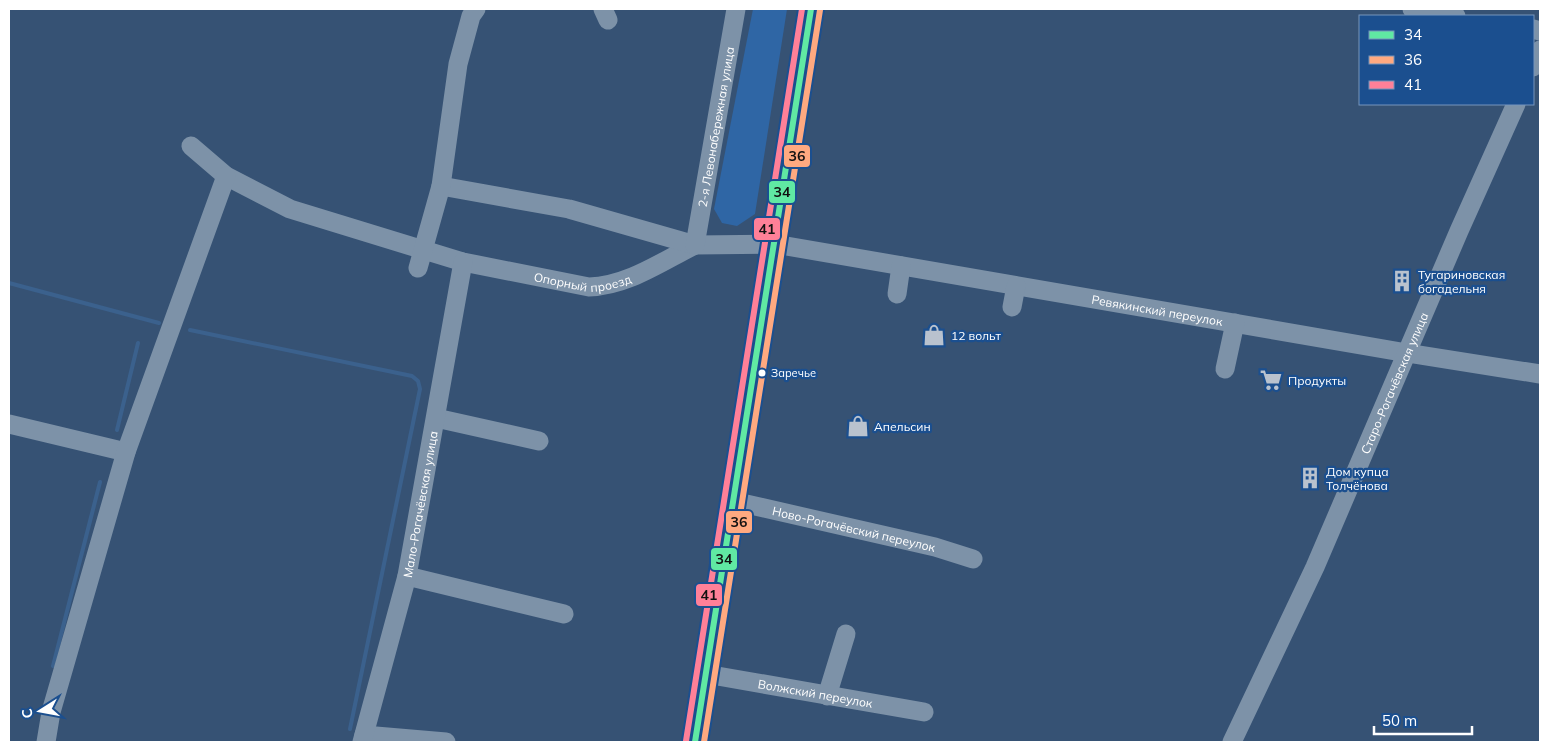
<svg xmlns="http://www.w3.org/2000/svg" width="1549" height="751" viewBox="0 0 1549 751" font-family="Mulish,sans-serif">
	<rect width="100%" height="100%" fill="#365274"/>
	<path fill="#2f66a5" d="M 753,9 L 787,9 L 755,214 L 737,226 L 722,223 L 714,209 Z"/>
	<g fill="none" stroke-linecap="round" stroke-linejoin="round">
		<path stroke="#3b618d" stroke-width="4" d="M 9,283 L 159,323
			M 190,330 L 412,376 L 418,381 L 420,389 L 350,729
			M 117,430 L 138,343
			M 53,666 L 100,482"/>
		<g stroke="#7d92a8" stroke-width="19">
			<path d="M 603,9 L 608,20"/>
			<path d="M 1412,9 L 1456,16"/>
			<path d="M 1533,29 L 1540,31"/>
			<path d="M 1533,67 L 1540,50"/>
			<path id="s1" d="M 191,146 L 226,176 L 290,209 L 463,262 L 589,287 C 627,286 661,262 695,245"/>
			<path id="s2" d="M 441,186 L 569,209 L 695,245 L 775,244 L 1407,353 L 1540,374"/>
			<path id="s3" d="M 695,245 L 736,9"/>
			<path d="M 418,268 L 441,186 L 458,64 L 471,16 L 476,9"/>
			<path d="M 897,294 L 901,266"/>
			<path d="M 1012,307 L 1016,286"/>
			<path d="M 1225,369 L 1235,323"/>
			<path d="M 436,418 L 539,441"/>
			<path d="M 9,424 L 126,452"/>
			<path id="s4" d="M 733,501 L 935,547 L 973,559"/>
			<path d="M 407,576 L 564,614"/>
			<path id="s5" d="M 706,674 L 924,712"/>
			<path d="M 827,696 L 846,634"/>
			<path d="M 364,735 L 446,742"/>
			<path d="M 46,742 L 51,712 L 126,452 L 226,176"/>
			<path id="s6" d="M 362,742 L 407,576 L 463,262"/>
			<path id="s7" d="M 1232,742 L 1315,567 L 1459,231 L 1516,104"/>
		</g>
		<path stroke="#7d8ea7" stroke-width="24" d="M 695,742 L 811,9"/>
		<g stroke="#1b4f8f" stroke-width="10">
			<path id="bus-1" d="M 695,742 L 811,9"/>
		</g>
		<g stroke="#1b4f8f" stroke-width="10">
			<path id="bus-2" d="M 704,742 L 820,10"/>
		</g>
		<g stroke="#1b4f8f" stroke-width="10">
			<path id="bus-3" d="M 686,741 L 802,9"/>
		</g>
		<use href="#bus-1" stroke="#60e9a3" stroke-width="6"/>
		<use href="#bus-2" stroke="#ffa980" stroke-width="6"/>
		<use href="#bus-3" stroke="#ff8098" stroke-width="6"/>
	</g>
	<defs>
		<g id="building-bare" transform="scale(1.725)"><path d="M-4-6H4V6H1V3H-1V6H-4ZM-2.5-4.3h1.7v1.8h-1.7ZM.8-4.3h1.7v1.8H.8ZM-2.5-1h1.7V.8h-1.7ZM.8-1h1.7V.8H.8Z" fill="#b9c2ce" stroke="#1b4f8f" stroke-width="2.5" paint-order="stroke"/></g>
		<g id="shop-bare" transform="scale(1.725)"><path d="M-5-2.5h2.3a2.7 3.5 0 0 1 5.4 0H5L5.5 6h-11ZM-1.5-2.5h3a1.5 2.3 0 0 0-3 0Z" fill="#b9c2ce" stroke="#1b4f8f" stroke-width="2.5" paint-order="stroke"/></g>
		<g id="supermarket-bare" transform="scale(1.725)"><path d="M-6-5.5h2.5l.6 2H6L4.5 2H-2.5L-4.4-4H-6ZM-1.5 3.2a1.3 1.3 0 1 0 .1 0ZM3 3.2a1.3 1.3 0 1 0 .1 0Z" fill="#b9c2ce" stroke="#1b4f8f" stroke-width="2.5" paint-order="stroke"/></g>
	</defs>
	<g fill-rule="evenodd">
		<use href="#building-bare" x="1402" y="281"/>
		<use href="#shop-bare" x="934" y="335"/>
		<use href="#supermarket-bare" x="1271" y="380"/>
		<use href="#shop-bare" x="858" y="426"/>
		<use href="#building-bare" x="1310" y="478"/>
	</g>
	<circle fill="#fff" stroke="#1b4f8f" stroke-width="2" cx="762" cy="373" r="4.5"/>
	<g text-anchor="middle" dominant-baseline="central" stroke-width="4.5" stroke-linejoin="round" paint-order="stroke">
		<g font-size="11" fill="#fff" stroke="#1b4f8f" text-anchor="start">
			<text x="771" y="373">Заречье</text>
		</g>
		<g font-size="12" fill="#fff" stroke="#1b4f8f">
			<text stroke="none"><textPath href="#s3" startOffset="120">2-я Левонабережная улица</textPath></text>
			<text stroke="none"><textPath href="#s1" startOffset="421">Опорный проезд</textPath></text>
			<text stroke="none"><textPath href="#s2" startOffset="729">Ревякинский переулок</textPath></text>
			<text stroke="none"><textPath href="#s7" startOffset="394">Старо-Рогачёвская улица</textPath></text>
			<text stroke="none"><textPath href="#s6" startOffset="245">Мало-Рогачёвская улица</textPath></text>
			<text stroke="none"><textPath href="#s4" startOffset="124">Ново-Рогачёвский переулок</textPath></text>
			<text stroke="none"><textPath href="#s5" startOffset="111">Волжский переулок</textPath></text>
		</g>
		<g font-size="12" fill="#fff" stroke="#1b4f8f" text-anchor="start">
			<text x="1418" y="274">Тугариновская<tspan x="1418" dy="14">богадельня</tspan></text>
			<text x="951" y="335">12 вольт</text>
			<text x="1288" y="380">Продукты</text>
			<text x="874" y="426">Апельсин</text>
			<text x="1326" y="471">Дом купца<tspan x="1326" dy="14">Толчёнова</tspan></text>
		</g>
	</g>
	<g stroke="#1b4f8f" stroke-width="2">
		<rect x="783" y="144" width="28" height="24" rx="5" fill="#ffa980"/>
		<rect x="768" y="180" width="28" height="24" rx="5" fill="#60e9a3"/>
		<rect x="753" y="217" width="28" height="24" rx="5" fill="#ff8098"/>
		<rect x="725" y="510" width="28" height="24" rx="5" fill="#ffa980"/>
		<rect x="710" y="547" width="28" height="24" rx="5" fill="#60e9a3"/>
		<rect x="695" y="583" width="28" height="24" rx="5" fill="#ff8098"/>
	</g>
	<g font-size="14" text-anchor="middle" font-weight="bold" fill="#111">
		<text x="797" y="161">36</text>
		<text x="782" y="197">34</text>
		<text x="767" y="234">41</text>
		<text x="739" y="527">36</text>
		<text x="724" y="564">34</text>
		<text x="709" y="600">41</text>
	</g>
	<rect width="1549" height="751" fill="none" stroke="#ffffff" stroke-width="20"/>
	<rect x="1359" y="15" width="175" height="90" fill="#1b4f8f" stroke="#7695bc"/>
	<rect x="1369" y="31" width="25" height="8" fill="#60e9a3" stroke="#7695bc"/>
	<text x="1404" y="40" font-size="15" fill="#ffffff">34</text>
	<rect x="1369" y="56" width="25" height="8" fill="#ffa980" stroke="#7695bc"/>
	<text x="1404" y="65" font-size="15" fill="#ffffff">36</text>
	<rect x="1369" y="81" width="25" height="8" fill="#ff8098" stroke="#7695bc"/>
	<text x="1404" y="90" font-size="15" fill="#ffffff">41</text>
	<g transform="translate(40 711) rotate(259)" stroke="#1b4f8f" stroke-width="4" paint-order="stroke">
	<path d="M0-4L9 19L0 12L-9 19Z" fill="#ffffff"/>
	<text y="-8" font-size="14" font-weight="bold" text-anchor="middle" fill="#ffffff">С</text>
	</g>
	<path d="M1374 726v8h98v-8" fill="none" stroke="#ffffff" stroke-width="2.5"/>
	<text x="1382" y="726" font-size="15" fill="#ffffff" stroke="#1b4f8f" stroke-width="4" paint-order="stroke">50 m</text>
</svg>
